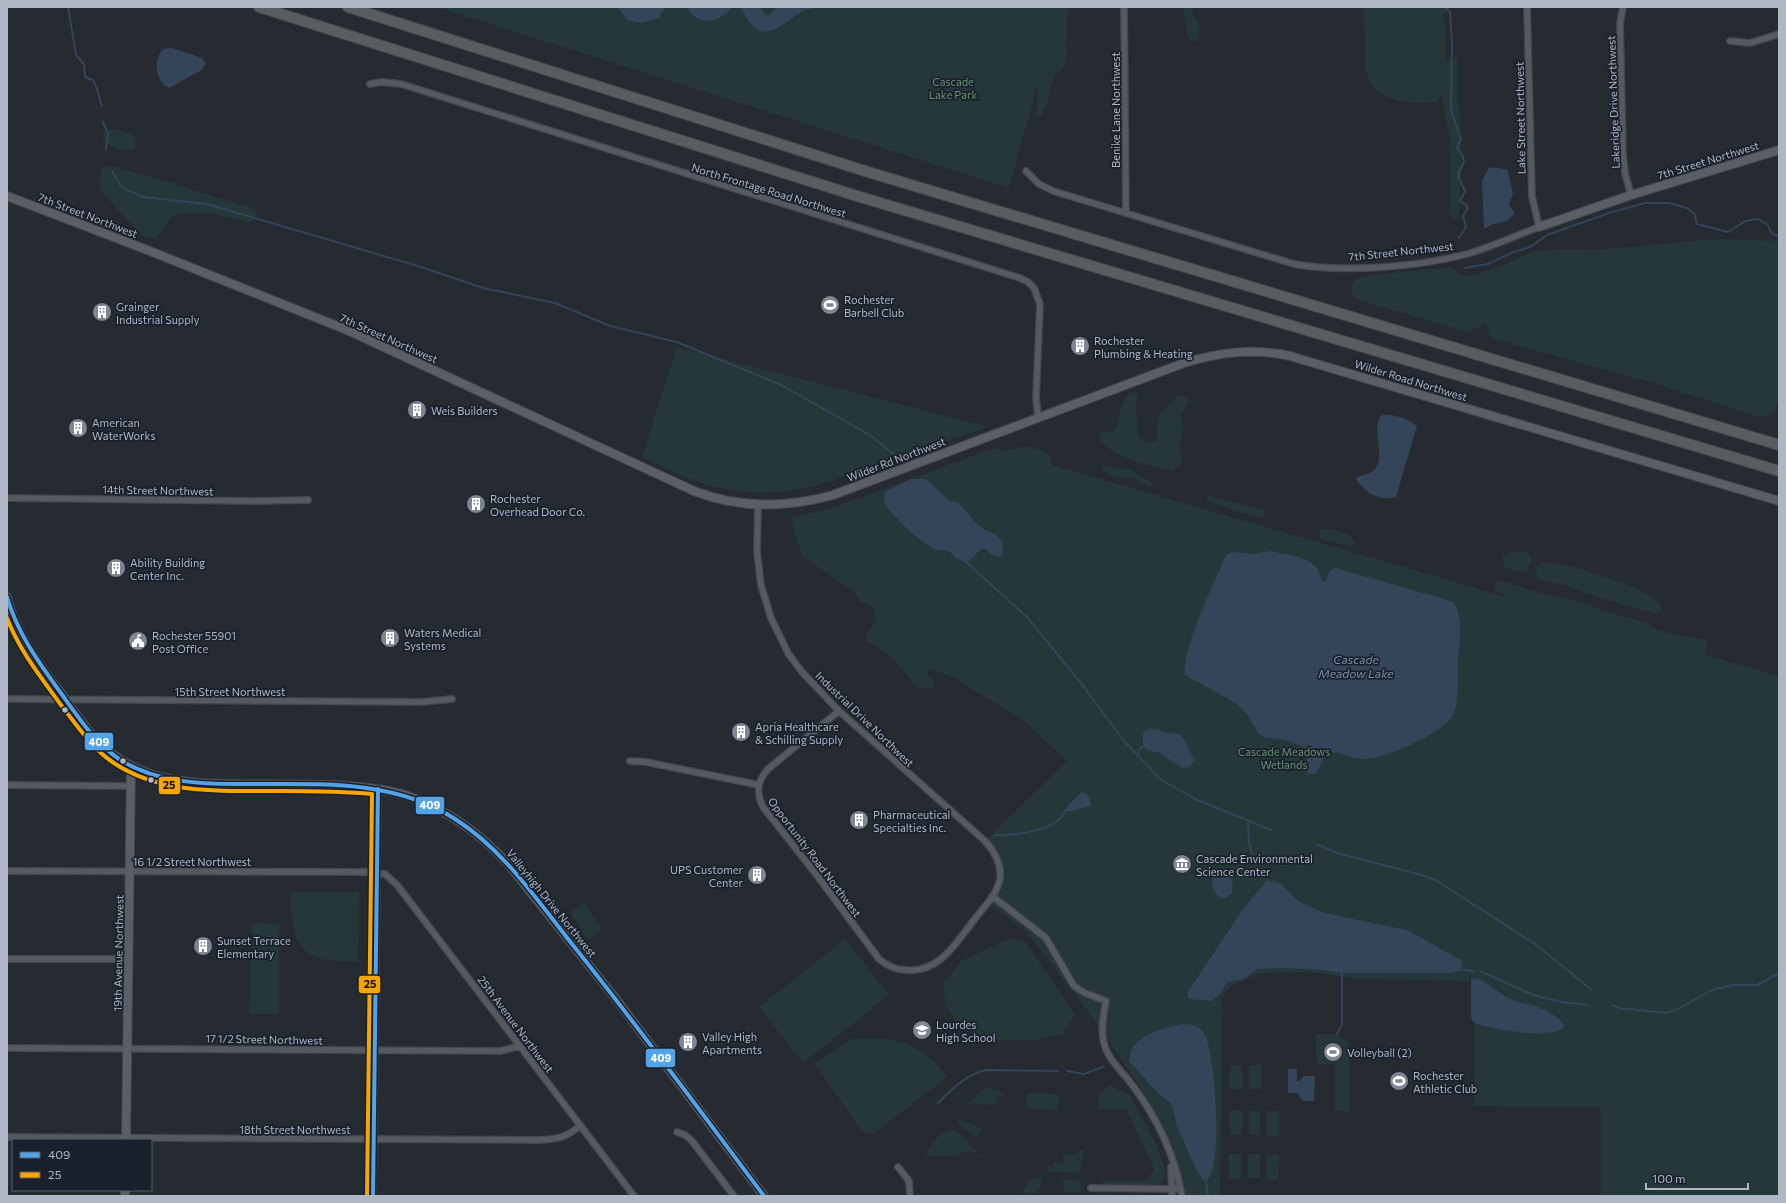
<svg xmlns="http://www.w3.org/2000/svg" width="1786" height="1203" viewBox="0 0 1786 1203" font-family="Commissioner,sans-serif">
	<rect width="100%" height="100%" fill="#262b31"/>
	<path fill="#263739" d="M 437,7 L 1070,7 L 1067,17 L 1066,62 L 1061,70 L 1055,74 L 1047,103 L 1040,119 L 1036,115 L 1038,82 L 1009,188 Z
		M 1184,7 L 1192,7 C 1190,17 1207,24 1196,41 L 1191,42 L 1187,35 C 1189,25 1182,17 1184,7 Z
		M 1364,7 L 1450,7 L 1446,14 L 1442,14 L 1445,27 L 1446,62 L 1450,57 L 1456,56 L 1458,59 L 1457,100 L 1460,118 L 1461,165 L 1459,215 L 1457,219 L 1453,220 L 1449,211 L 1451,198 L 1450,138 L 1444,113 L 1443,93 L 1436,102 C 1412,103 1380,105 1368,78 C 1364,68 1365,55 1365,44 C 1365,32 1362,18 1364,7 Z
		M 116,129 L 134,135 L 136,143 L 135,149 C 125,154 111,147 103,140 L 103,133 L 106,130 Z
		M 106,166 L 116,167 L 168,182 L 254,209 L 256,215 L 251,222 L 247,222 L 211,213 L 185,213 L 173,215 L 155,240 L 143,236 L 102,193 L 99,182 L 101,169 Z
		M 1723,239 L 1779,241 L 1779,400 L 1773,414 L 1767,416 L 1757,416 L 1650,382 L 1494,339 L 1489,336 L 1488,326 L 1484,323 L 1475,329 L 1467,332 L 1356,299 C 1349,292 1349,286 1356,279 L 1371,275 L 1451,267 C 1454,269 1455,272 1458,273 C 1473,284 1518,256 1535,252 C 1558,247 1582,250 1605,249 C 1644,247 1683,240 1723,239 Z
		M 677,347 L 988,427 L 815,486 C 744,501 705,489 642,457 Z
		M 1131,392 L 1136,393 L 1138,398 L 1136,405 L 1138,437 L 1150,443 L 1157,440 L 1157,422 L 1161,413 L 1178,395 L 1187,396 L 1188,401 L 1181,416 L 1183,425 L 1180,442 L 1181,464 L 1172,471 C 1151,466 1110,458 1099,438 L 1102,432 L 1114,431 C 1121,419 1118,403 1131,392 Z
		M 1026,446 C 1036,448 1042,450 1050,456 L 1052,465 L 1507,597 L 1495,590 L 1494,585 L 1496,582 L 1503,581 L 1540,593 L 1574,600 L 1607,612 L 1645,622 L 1656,629 L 1668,633 L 1704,639 L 1708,644 L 1706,652 L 1700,653 L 1779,676 L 1779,1196 L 1601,1196 L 1601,1107 L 1474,1106 L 1474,981 L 1355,979 L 1313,972 L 1260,973 L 1231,986 L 1222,998 L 1220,1196 L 1186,1196 L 1185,1188 L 1166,1133 L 1140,1087 L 1112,1046 L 1079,999 L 1027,933 L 992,905 L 992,896 L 1000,870 L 985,841 L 1067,761 L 1024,721 L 953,677 L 927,668 L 928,675 L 935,682 L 931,689 L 918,688 L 896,662 L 883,651 L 866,641 C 866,627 882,625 874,608 L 861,602 L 852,590 L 802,556 L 791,517 L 830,509 L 994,448 L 1004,451 Z
		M 1106,465 L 1117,469 L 1129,469 L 1153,484 L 1150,487 L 1134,479 L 1115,477 L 1106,472 L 1102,472 L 1102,466 Z
		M 1207,495 L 1256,508 L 1264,511 L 1265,515 L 1262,518 C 1244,514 1225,508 1207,500 Z
		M 1321,529 C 1332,528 1350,533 1355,542 L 1353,546 C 1341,546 1332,540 1320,539 L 1319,533 Z
		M 1513,551 L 1528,553 L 1531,557 L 1531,562 L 1526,572 L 1519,572 L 1504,567 L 1502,556 Z
		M 1543,562 C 1561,561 1632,584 1649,595 C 1654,598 1661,604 1662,611 L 1657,614 L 1603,599 L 1564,585 L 1543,581 L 1537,577 C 1535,570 1537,566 1543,562 Z
		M 291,892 L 359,892 L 358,961 C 348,961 337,962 327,960 C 291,955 291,919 291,892 Z
		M 584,903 L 602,930 L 588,940 L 570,912 Z
		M 252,923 L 279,924 L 279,1014 L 250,1014 Z
		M 1012,938 L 1026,943 L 1075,1015 L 1062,1034 L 1036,1040 L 997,1040 L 967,1032 L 954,1019 L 945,1004 L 944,983 L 961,961 Z
		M 845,939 L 889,995 L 803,1063 L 759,1007 Z
		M 1316,1034 L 1337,1034 L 1349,1044 L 1349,1111 L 1335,1111 L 1335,1065 L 1318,1064 L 1316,1060 Z
		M 883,1038 C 912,1043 930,1053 947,1077 L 873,1134 L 863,1133 L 815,1064 L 852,1039 Z
		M 1230,1065 L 1242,1065 L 1242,1089 L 1230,1089 Z
		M 1249,1065 L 1261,1065 L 1261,1089 L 1249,1089 Z
		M 1110,1085 L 1130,1096 L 1156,1144 L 1167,1174 L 1159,1185 L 1104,1184 L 1100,1182 L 1101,1176 L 1103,1181 L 1148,1181 L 1149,1175 L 1154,1172 L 1154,1168 L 1126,1109 L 1098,1109 L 1099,1095 Z
		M 984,1088 L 995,1089 L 1003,1093 L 1004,1097 L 996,1097 L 997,1105 L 968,1104 Z
		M 1028,1093 L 1058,1094 L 1058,1110 L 1029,1109 L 1028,1104 L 1026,1102 Z
		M 1230,1110 L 1242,1110 L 1242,1135 L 1230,1135 Z
		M 1249,1111 L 1260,1111 L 1260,1135 L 1249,1135 Z
		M 1267,1111 L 1279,1111 L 1279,1136 L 1267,1136 Z
		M 958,1119 L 983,1129 L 975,1137 L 958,1124 Z
		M 950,1129 L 956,1130 L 982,1157 L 978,1157 L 977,1152 L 959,1152 L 959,1156 L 925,1156 C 930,1146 939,1133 950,1129 Z
		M 1078,1150 L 1084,1150 L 1083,1158 L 1079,1173 L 1049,1172 L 1048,1167 L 1053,1167 L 1053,1163 L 1063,1163 L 1063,1155 L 1078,1154 Z
		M 1229,1154 L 1241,1154 L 1241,1179 L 1229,1179 Z
		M 1248,1154 L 1260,1154 L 1260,1178 L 1248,1178 Z
		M 1267,1154 L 1279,1155 L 1278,1179 L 1267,1179 Z
		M 1038,1177 L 1042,1177 L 1041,1188 L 1035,1193 L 1023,1192 L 1029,1180 Z
		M 1062,1179 L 1079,1180 L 1081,1183 L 1080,1192 L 1065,1192 Z"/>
	<path fill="#344459" d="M 618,7 L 665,7 L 659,18 L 642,23 L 627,20 Z
		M 687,7 L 733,7 C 720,22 698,29 687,7 Z
		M 740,7 L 761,7 L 765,15 L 769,15 L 777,7 L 820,7 C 813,8 805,9 799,13 C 784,23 766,43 750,23 C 746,18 744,12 740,7 Z
		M 172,48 L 202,58 L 206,63 L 202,70 L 169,88 C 155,82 153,60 163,49 Z
		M 1489,167 L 1505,169 L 1508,171 L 1513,194 L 1509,205 L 1515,213 L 1507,221 L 1493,224 L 1484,229 L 1482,181 Z
		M 1382,415 C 1393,414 1410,419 1417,426 L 1396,497 C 1381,502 1364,493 1356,479 L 1357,477 C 1363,475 1370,474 1375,469 C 1386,458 1370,425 1382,415 Z
		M 911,479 L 926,479 L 950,501 L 958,502 L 977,524 L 985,530 L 995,534 L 1002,541 L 1003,554 L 1001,557 L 990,554 L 986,549 L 981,549 L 967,563 L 956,558 L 949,551 L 936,550 L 920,540 L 904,526 L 888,509 L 884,501 L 885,492 Z
		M 1271,551 C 1290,556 1319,556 1321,580 L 1325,582 L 1331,569 L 1336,568 L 1444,599 L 1454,603 C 1464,618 1459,646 1458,663 C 1457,679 1460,700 1453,715 C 1444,733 1383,760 1363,759 C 1350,759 1341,751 1327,752 L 1316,774 L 1308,774 L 1306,748 L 1286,740 L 1263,737 L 1258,733 L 1247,714 L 1234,702 L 1185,675 C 1181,650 1215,581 1226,555 L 1233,552 L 1253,554 Z
		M 1148,729 L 1157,729 L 1163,732 L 1179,734 L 1183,737 L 1194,760 L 1190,767 L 1182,768 L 1160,753 L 1147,750 L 1143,746 L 1143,733 Z
		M 1082,792 L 1089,796 L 1091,806 L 1073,811 L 1065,811 L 1068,805 Z
		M 1222,869 L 1227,869 C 1233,875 1233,885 1232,894 L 1223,899 C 1209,893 1208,875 1222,869 Z
		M 1267,880 L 1280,883 L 1298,901 L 1324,913 L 1407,930 L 1461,960 L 1463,970 L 1451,973 L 1342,973 L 1321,970 L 1284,968 L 1257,969 L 1243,979 L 1227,982 L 1220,994 L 1212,1001 L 1189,999 L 1187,993 L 1243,909 Z
		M 1473,978 C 1484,978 1499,994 1510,999 C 1515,1002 1522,1003 1528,1004 C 1541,1007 1553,1013 1563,1023 L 1563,1028 C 1548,1040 1492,1029 1474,1023 L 1471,1018 L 1471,981 Z
		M 1187,1024 C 1195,1025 1201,1027 1205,1035 C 1215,1054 1224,1169 1206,1181 L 1202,1179 L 1195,1167 L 1177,1126 L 1172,1104 L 1157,1092 L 1129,1061 C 1130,1057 1130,1052 1132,1049 C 1139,1034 1172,1025 1187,1024 Z
		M 1288,1069 L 1297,1069 L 1297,1081 L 1300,1081 L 1303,1076 L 1315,1076 L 1314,1101 L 1303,1101 L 1297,1093 L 1288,1093 Z"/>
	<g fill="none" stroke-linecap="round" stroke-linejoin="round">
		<path stroke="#344459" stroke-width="2" d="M 68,7 L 76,55 L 84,64 L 85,77 L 93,80 C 97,86 99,98 102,106
			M 1446,7 L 1450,12 L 1452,45 L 1451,110 L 1461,139 L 1457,148 L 1462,154 L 1464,162 L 1459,172 L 1459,178 L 1465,191 L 1460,201 L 1467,205 L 1467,210 L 1463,216 L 1466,227 L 1459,238
			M 103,122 L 108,134 L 106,149
			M 112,171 L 121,187 L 143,197 L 207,204 L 421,267 L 483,288 L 555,303 L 610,326 L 677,342 L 781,385 L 870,435 L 896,456
			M 1465,268 L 1488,264 L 1511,253 L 1532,246 L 1547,235 L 1609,213 L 1645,203 L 1669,203 L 1687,208 L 1694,213 L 1697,224 L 1728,232 L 1745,221 L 1758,219 L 1767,224 L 1772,234 L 1779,236
			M 966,562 L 1027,617 L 1081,683 L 1124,741 L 1160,779 L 1195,799 L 1271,830
			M 1139,754 L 1139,750 L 1143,746
			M 1248,821 L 1249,844 L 1255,862
			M 995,835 C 1015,835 1056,832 1065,811
			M 1316,844 L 1337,853 L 1425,876 L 1437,881 L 1535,944 L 1592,990
			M 1463,970 L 1474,971
			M 1480,971 L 1533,995 L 1561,1002 L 1588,1005
			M 1612,1005 L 1619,1008 L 1666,1013 L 1678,1009 L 1712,990 L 1733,985 L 1757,985 L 1779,973
			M 1337,1034 L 1342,1025 L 1342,973
			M 1067,1071 L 1084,1074 L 1103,1067
			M 938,1103 C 953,1088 965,1076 985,1070 L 1058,1071
			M 1206,1181 L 1208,1196"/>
		<g stroke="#44474c" stroke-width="8">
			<path id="street" d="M 1124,7 L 1126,213
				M 1623,7 L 1620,23 L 1623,154 L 1625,173 L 1631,195
				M 1730,41 L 1750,43 L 1779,34
				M 370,84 L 381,82 L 401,84 L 1020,278 L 1028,282 L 1034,288 L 1040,304 L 1036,398 L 1038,417
				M 1026,171 L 1039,184 L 1053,191 L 1294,264 C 1344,273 1417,267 1467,254 C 1491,247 1515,236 1539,227 L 1532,196 L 1527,7
				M 7,498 L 253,501 L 308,500
				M 758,504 L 757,552 L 761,585 L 771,618 L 788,653 L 802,672 L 839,711 L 985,841 C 994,851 1002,865 1000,879 C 997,895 983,908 974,920 C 956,943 939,973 907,970 C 896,970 887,966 879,959 L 816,874 L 763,807 C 756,793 757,781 768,769 L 839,711
				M 7,699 L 421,702 L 452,699
				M 630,761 L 646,762 L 759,785
				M 7,785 L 130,786
				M 7,871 L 368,872 L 385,874 L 398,886 L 634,1196
				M 992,896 L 1046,938 L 1074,986 L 1085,993 L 1106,1001 C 1104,1014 1100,1030 1104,1043 C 1108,1060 1123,1072 1133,1086 C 1157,1118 1175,1156 1182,1196
				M 7,959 L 128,959
				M 7,1048 L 500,1051 L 520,1046
				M 677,1132 L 685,1135 L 692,1141 L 734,1196
				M 7,1137 L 539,1140 C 558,1139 565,1138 580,1126
				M 898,1167 L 909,1181 L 910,1196
				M 1171,1167 L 1172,1196
				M 1091,1188 L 1180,1189
				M 373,1196 L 378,789"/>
		</g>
		<g stroke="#44474c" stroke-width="10">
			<path id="secondary" d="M 7,196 L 155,253 L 347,330 L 694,491 C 740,509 786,508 833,495 L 1184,363 C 1220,352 1253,348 1290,356 L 1779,501
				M 1539,227 L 1631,195 L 1779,150
				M 7,597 C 16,635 40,666 63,696 C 79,719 97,745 121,760 C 155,782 195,784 234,784 C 285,785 339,782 389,791 C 435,800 478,831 509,865 L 619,1003 L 764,1196
				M 126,1140 L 131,766
				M 125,1196 L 125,1190"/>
		</g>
		<g stroke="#43474d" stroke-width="12">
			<path id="highway" d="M 259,7 L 857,196 L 1779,471
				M 348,7 L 868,172 L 1779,445"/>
		</g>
		<use href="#street" stroke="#555960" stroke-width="5.5"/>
		<use href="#secondary" stroke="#5a5e65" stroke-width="8"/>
		<use href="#highway" stroke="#5a5d60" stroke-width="10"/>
		<g stroke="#1a212c" stroke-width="7">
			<path id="bus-1" d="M 7,597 C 18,635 40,664 63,696 C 80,720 97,745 122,761 C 157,782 198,784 238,784 C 311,785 390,777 455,819 C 504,850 536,899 572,944 C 638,1026 700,1111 764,1196
				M 373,1196 L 378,789"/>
		</g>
		<g stroke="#1a212c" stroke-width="7">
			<path id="bus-2" d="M 7,618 C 19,650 41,677 61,705 C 76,724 91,747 111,761 C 159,795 222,791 278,791 C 309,791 341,791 372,794 L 367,1196"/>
		</g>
		<use href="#bus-1" stroke="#53a3e8" stroke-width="4"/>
		<use href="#bus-2" stroke="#f7a600" stroke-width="4"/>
	</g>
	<defs>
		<g id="stadium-disc" transform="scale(1)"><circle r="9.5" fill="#7f8691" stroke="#1a212c"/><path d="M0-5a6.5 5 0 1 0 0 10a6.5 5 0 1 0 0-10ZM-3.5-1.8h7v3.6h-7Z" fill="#fff"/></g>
		<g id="building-disc" transform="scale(1)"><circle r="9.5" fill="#7f8691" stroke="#1a212c"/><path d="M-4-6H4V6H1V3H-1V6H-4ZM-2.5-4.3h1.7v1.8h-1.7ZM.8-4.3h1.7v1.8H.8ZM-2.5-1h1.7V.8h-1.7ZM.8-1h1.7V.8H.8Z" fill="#fff"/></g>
		<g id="civic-disc" transform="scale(1)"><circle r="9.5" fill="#7f8691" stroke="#1a212c"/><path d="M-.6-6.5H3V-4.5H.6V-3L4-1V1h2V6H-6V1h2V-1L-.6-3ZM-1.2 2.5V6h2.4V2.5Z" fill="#fff"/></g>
		<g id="museum-disc" transform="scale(1)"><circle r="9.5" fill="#7f8691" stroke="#1a212c"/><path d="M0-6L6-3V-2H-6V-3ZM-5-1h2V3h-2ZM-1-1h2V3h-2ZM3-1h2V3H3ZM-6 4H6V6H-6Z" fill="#fff"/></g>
		<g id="school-disc" transform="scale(1)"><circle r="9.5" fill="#7f8691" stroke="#1a212c"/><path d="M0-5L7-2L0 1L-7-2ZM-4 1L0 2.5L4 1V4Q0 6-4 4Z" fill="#fff"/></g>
	</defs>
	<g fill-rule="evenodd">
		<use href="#stadium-disc" x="830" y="305"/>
		<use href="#building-disc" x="102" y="312"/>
		<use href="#building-disc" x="1080" y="346"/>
		<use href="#building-disc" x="417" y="410"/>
		<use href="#building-disc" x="78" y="428"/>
		<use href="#building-disc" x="476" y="504"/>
		<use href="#building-disc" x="116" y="568"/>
		<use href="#building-disc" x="390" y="638"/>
		<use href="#civic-disc" x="138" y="641"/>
		<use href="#building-disc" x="741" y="732"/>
		<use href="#building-disc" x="859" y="820"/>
		<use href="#museum-disc" x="1182" y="864"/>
		<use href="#building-disc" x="757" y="875"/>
		<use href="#building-disc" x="203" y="946"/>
		<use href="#school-disc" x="922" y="1030"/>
		<use href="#building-disc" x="688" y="1042"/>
		<use href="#stadium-disc" x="1333" y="1052"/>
		<use href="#stadium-disc" x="1399" y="1081"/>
	</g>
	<g fill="#afb7c4" stroke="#1a212c" stroke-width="1.5">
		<circle cx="65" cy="710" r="3.5"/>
		<circle cx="123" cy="761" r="3.5"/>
		<circle cx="151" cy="780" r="3.5"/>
	</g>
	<g text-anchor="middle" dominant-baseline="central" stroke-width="3.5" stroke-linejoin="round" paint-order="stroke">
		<g font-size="11" fill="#679371" stroke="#1a212c">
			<text x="953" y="81">Cascade<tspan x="953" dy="13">Lake Park</tspan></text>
			<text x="1284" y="751">Cascade Meadows<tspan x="1284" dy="13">Wetlands</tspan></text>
		</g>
		<g font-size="11" fill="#afb7c4" stroke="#1a212c">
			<text transform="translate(1613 102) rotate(-92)">Lakeridge Drive Northwest</text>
			<text transform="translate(1115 110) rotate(-90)">Benike Lane Northwest</text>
			<text transform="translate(1520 118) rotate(-91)">Lake Street Northwest</text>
			<text transform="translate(1708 160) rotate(-17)">7th Street Northwest</text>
			<text transform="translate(769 190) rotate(17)">North Frontage Road Northwest</text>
			<text transform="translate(88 215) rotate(21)">7th Street Northwest</text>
			<text transform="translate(1401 251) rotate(-6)">7th Street Northwest</text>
			<text transform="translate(389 338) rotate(24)">7th Street Northwest</text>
			<text transform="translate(1411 380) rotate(17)">Wilder Road Northwest</text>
			<text transform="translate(896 459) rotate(-21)">Wilder Rd Northwest</text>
			<text transform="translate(158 490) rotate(1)">14th Street Northwest</text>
			<text x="230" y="691">15th Street Northwest</text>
			<text transform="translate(865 719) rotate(44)">Industrial Drive Northwest</text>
			<text transform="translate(815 857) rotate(53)">Opportunity Road Northwest</text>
			<text x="192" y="861">16 1/2 Street Northwest</text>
			<text transform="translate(552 903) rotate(51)">Valleyhigh Drive Northwest</text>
			<text transform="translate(118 953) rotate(-89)">19th Avenue Northwest</text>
			<text transform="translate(516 1024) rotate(53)">25th Avenue Northwest</text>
			<text transform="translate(264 1039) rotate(1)">17 1/2 Street Northwest</text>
			<text x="295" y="1129">18th Street Northwest</text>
		</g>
		<g font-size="11" fill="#afb7c4" stroke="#1a212c" text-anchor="start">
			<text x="844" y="299">Rochester<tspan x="844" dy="13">Barbell Club</tspan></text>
			<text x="116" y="306">Grainger<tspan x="116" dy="13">Industrial Supply</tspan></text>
			<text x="1094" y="340">Rochester<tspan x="1094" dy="13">Plumbing &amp; Heating</tspan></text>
			<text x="431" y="410">Weis Builders</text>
			<text x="92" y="422">American<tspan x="92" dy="13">WaterWorks</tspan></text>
			<text x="490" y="498">Rochester<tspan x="490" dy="13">Overhead Door Co.</tspan></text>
			<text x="130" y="562">Ability Building<tspan x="130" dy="13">Center Inc.</tspan></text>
			<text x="404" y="632">Waters Medical<tspan x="404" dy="13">Systems</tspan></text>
			<text x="152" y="635">Rochester 55901<tspan x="152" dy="13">Post Office</tspan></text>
			<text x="755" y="726">Apria Healthcare<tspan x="755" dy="13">&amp; Schilling Supply</tspan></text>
			<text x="873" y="814">Pharmaceutical<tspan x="873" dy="13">Specialties Inc.</tspan></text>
			<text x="1196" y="858">Cascade Environmental<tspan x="1196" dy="13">Science Center</tspan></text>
			<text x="743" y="869" text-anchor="end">UPS Customer<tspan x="743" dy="13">Center</tspan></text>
			<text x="217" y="940">Sunset Terrace<tspan x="217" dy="13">Elementary</tspan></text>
			<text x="936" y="1024">Lourdes<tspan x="936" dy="13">High School</tspan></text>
			<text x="702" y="1036">Valley High<tspan x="702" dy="13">Apartments</tspan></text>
			<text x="1347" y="1052">Volleyball (2)</text>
			<text x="1413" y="1075">Rochester<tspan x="1413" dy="13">Athletic Club</tspan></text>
		</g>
		<g font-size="12" font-style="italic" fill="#788eab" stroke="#1a212c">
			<text x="1356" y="659">Cascade<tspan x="1356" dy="14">Meadow Lake</tspan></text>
		</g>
	</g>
	<g stroke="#1a212c" stroke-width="1.5">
		<rect x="84" y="732" width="30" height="19" rx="4" fill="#53a3e8"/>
		<rect x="158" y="776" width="23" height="19" rx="4" fill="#f7a600"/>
		<rect x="415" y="796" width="30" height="19" rx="4" fill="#53a3e8"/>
		<rect x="358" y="975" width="23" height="19" rx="4" fill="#f7a600"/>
		<rect x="645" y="1048" width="31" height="20" rx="4" fill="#53a3e8"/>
	</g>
	<g font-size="11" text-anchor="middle" font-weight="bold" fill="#fff">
		<text x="99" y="746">409</text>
		<text x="430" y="809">409</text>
		<text x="661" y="1062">409</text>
	</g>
	<g font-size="11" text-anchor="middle" font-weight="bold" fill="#111">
		<text x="169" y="789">25</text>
		<text x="370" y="988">25</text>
	</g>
	<rect width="1786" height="1203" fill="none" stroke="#afb7c4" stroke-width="16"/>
	<rect x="12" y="1139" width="140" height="52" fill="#1a212c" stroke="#565d69"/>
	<rect x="20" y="1152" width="20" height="6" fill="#53a3e8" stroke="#565d69"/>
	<text x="48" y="1159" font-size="12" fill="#afb7c4">409</text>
	<rect x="20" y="1172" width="20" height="6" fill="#f7a600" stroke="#565d69"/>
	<text x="48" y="1179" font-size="12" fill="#afb7c4">25</text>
	<path d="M1646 1183v6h102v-6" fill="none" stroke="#afb7c4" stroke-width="2"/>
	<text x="1652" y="1183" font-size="12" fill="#afb7c4" stroke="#1a212c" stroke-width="3" paint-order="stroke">100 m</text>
</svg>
